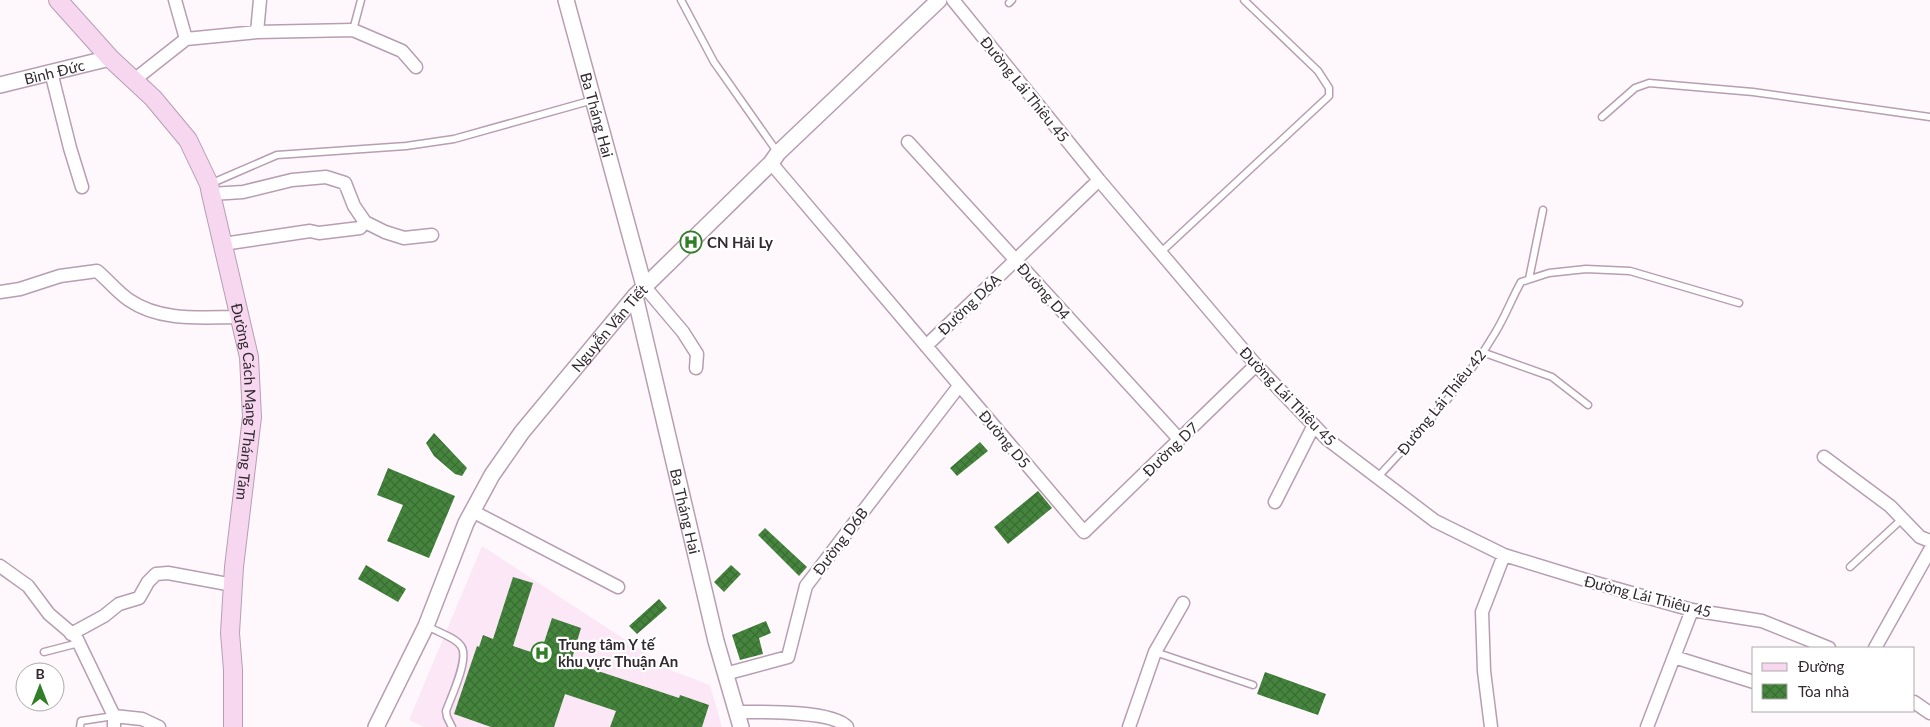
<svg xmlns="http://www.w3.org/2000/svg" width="1930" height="727" viewBox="0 0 1930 727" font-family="Lato,sans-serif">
	<defs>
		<pattern id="building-cross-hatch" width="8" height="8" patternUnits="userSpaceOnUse" patternTransform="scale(1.25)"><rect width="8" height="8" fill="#45853d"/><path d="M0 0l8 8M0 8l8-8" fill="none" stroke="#3a6d34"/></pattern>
	</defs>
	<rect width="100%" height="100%" fill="#fef8fc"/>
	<path fill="#fce7f6" d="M 482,546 L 673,671 L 710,685 L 722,727 L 424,727 L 409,720 Z"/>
	<path fill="url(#building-cross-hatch)" d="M 434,433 L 467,468 L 462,476 L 455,474 L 434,456 L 426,443 Z
		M 980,442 L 988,451 L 957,476 L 950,468 Z
		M 388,468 L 455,496 L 429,558 L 387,541 L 403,505 L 377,495 Z
		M 1038,491 L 1052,508 L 1008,544 L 994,527 Z
		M 765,528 L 807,567 L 799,576 L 758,535 Z
		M 366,565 L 406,589 L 398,602 L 358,579 Z
		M 731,565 L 741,574 L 724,592 L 714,582 Z
		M 513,577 L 533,583 L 513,646 L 540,655 L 552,618 L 581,628 L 571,662 L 679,698 L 680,695 L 709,705 L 702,727 L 610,727 L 616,711 L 565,694 L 554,727 L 491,727 L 454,714 L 477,646 L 479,647 L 483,635 L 493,639 Z
		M 659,599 L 667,608 L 637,634 L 629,626 Z
		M 766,621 L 771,633 L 759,638 L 763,654 L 740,660 L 732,635 Z
		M 1265,672 L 1326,694 L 1318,715 L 1257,694 Z"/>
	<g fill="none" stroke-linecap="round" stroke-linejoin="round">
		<g stroke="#b79eb1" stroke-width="9">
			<path id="service" d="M 681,0 L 714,62 L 778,153
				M 1009,3 L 1012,0
				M 353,30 L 361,0
				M 1602,117 L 1635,88 L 1649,83 L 1753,92 L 1930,117
				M 210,184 L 277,155 L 406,146 L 454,139 L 593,100
				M 1160,253 L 1329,96 L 1329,88 L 1318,71 L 1244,0
				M 1529,279 L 1543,210
				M 1482,352 L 1552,377 L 1588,405
				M 1377,478 C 1419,432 1464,386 1495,333 C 1505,317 1512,298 1521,282 L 1549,273 L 1586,269 L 1630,271 L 1739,303
				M 1850,567 L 1902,519
				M 427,626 C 437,632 455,637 461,646 C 470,658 451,697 446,711 L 447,717 L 452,727
				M 44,652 L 79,643
				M 1155,652 L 1253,685
				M 80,727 L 81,721 L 114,716"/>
		</g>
		<g stroke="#b79eb1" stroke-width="15">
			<path id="minor" d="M 953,0 L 1099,180 L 1256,365 L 1327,439 L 1435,521 L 1504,555 L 1589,581 L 1692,610 L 1762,621 L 1829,648
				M 257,32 L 260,0
				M 186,39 L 257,32 L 353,30 L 402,51 L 416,67
				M 51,72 L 70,148 L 82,187
				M 134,80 L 186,39 L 175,0
				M 908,142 L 1179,439
				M 771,163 L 1084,532 L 1256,365
				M 211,194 L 243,192 L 292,180 L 326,177 L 345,183 L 354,206 L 365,222 L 385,232 L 404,238 L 432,235
				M 223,244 L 310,231 L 319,233 L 360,228 L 365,222
				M 644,286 L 683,332 L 697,354 L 696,368
				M 0,292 L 20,289 L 60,276 L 97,271 C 108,280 117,292 129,300 C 161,322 202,317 239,317
				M 926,346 L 1099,180
				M 1824,457 L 1890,506 L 1920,537 L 1930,541
				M 1275,502 L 1314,425
				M 472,511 L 618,587
				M 0,566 L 28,586 L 49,614 L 76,637 L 114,716 L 114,727
				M 71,634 L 104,616 L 119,604 L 139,598 L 148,582 L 156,574 L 168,573 L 233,585
				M 1875,648 L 1930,550
				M 1674,657 L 1754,682
				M 725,674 L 788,657 L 806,586 L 959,386
				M 1914,702 L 1930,713
				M 736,712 C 759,712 832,710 847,727
				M 114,716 L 142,719 L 159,727
				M 1129,727 L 1155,652 L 1183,603
				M 1491,727 L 1484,671 L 1482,612 L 1504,555
				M 1647,727 L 1692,610"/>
		</g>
		<g stroke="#b79eb1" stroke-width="18">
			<g id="tertiary">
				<path id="s1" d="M 566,0 L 644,286"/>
				<path id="s2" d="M 0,85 L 110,58"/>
				<path id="s3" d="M 635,296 L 716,641 L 741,727"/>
				<path id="s4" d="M 376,727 L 426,626 L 466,523 L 492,475 L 522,432 L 635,296 L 771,163 L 778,153 L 939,0"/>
			</g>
		</g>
		<g stroke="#b79eb1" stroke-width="20">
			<g id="secondary">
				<path id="s5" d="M 58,0 L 110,58 L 153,98 L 188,140 L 209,184 L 211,194 L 249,357 L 252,417 L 234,567 L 230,633 L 233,670 L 233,727"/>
			</g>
		</g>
		<use href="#service" stroke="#fff" stroke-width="6"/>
		<use href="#minor" stroke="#fff" stroke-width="12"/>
		<use href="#tertiary" stroke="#fff" stroke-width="15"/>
		<use href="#secondary" stroke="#f6d7ef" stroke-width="18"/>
	</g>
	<defs>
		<g id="hospital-ring" transform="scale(1.125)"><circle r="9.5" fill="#fff" stroke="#307e27" stroke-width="1.5"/><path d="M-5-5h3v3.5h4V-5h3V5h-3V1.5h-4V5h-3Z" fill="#307e27"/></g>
	</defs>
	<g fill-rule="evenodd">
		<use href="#hospital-ring" x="691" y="242"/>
		<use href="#hospital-ring" x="542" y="653"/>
	</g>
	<g text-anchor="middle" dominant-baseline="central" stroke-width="4.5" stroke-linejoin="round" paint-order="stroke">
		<g font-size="15" fill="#332930" stroke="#fff">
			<text stroke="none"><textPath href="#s2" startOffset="56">Bình Đức</textPath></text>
			<text transform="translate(1025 89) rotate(51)">Đường Lái Thiêu 45</text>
			<text stroke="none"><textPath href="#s1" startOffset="119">Ba Tháng Hai</textPath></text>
			<text transform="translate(1044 291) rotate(48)">Đường D4</text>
			<text transform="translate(969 304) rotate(-44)">Đường D6A</text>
			<text stroke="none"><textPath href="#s4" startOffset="466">Nguyễn Văn Tiết</textPath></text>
			<text transform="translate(1288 396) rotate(46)">Đường Lái Thiêu 45</text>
			<text transform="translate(1441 402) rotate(-51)">Đường Lái Thiêu 42</text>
			<text stroke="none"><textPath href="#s5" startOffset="462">Đường Cách Mạng Tháng Tám</textPath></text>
			<text transform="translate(1005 439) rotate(50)">Đường D5</text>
			<text transform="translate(1170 449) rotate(-44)">Đường D7</text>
			<text stroke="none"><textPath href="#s3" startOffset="221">Ba Tháng Hai</textPath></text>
			<text transform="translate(840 541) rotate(-53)">Đường D6B</text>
			<text transform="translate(1648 596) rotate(14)">Đường Lái Thiêu 45</text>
		</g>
		<g font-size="15" font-weight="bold" fill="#332930" stroke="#fff" text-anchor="start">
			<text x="707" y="242">CN Hải Ly</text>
			<text x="558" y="644">Trung tâm Y tế<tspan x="558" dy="17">khu vực Thuận An</tspan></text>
		</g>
	</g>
	<rect x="1752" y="647" width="162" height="65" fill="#ffffff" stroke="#ada9ac"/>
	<rect x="1762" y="663" width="25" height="8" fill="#f6d7ef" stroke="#ada9ac"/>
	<text x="1798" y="672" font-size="15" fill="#332930">Đường</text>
	<rect x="1762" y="684" width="25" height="15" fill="url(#building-cross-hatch)" stroke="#ada9ac"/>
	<text x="1798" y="697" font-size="15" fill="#332930">Tòa nhà</text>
	<g transform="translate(40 687)"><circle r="24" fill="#ffffff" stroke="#ada9ac"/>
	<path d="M0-4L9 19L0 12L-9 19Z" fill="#307e27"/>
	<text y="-8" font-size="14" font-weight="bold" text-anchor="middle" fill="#332930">B</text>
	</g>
</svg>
